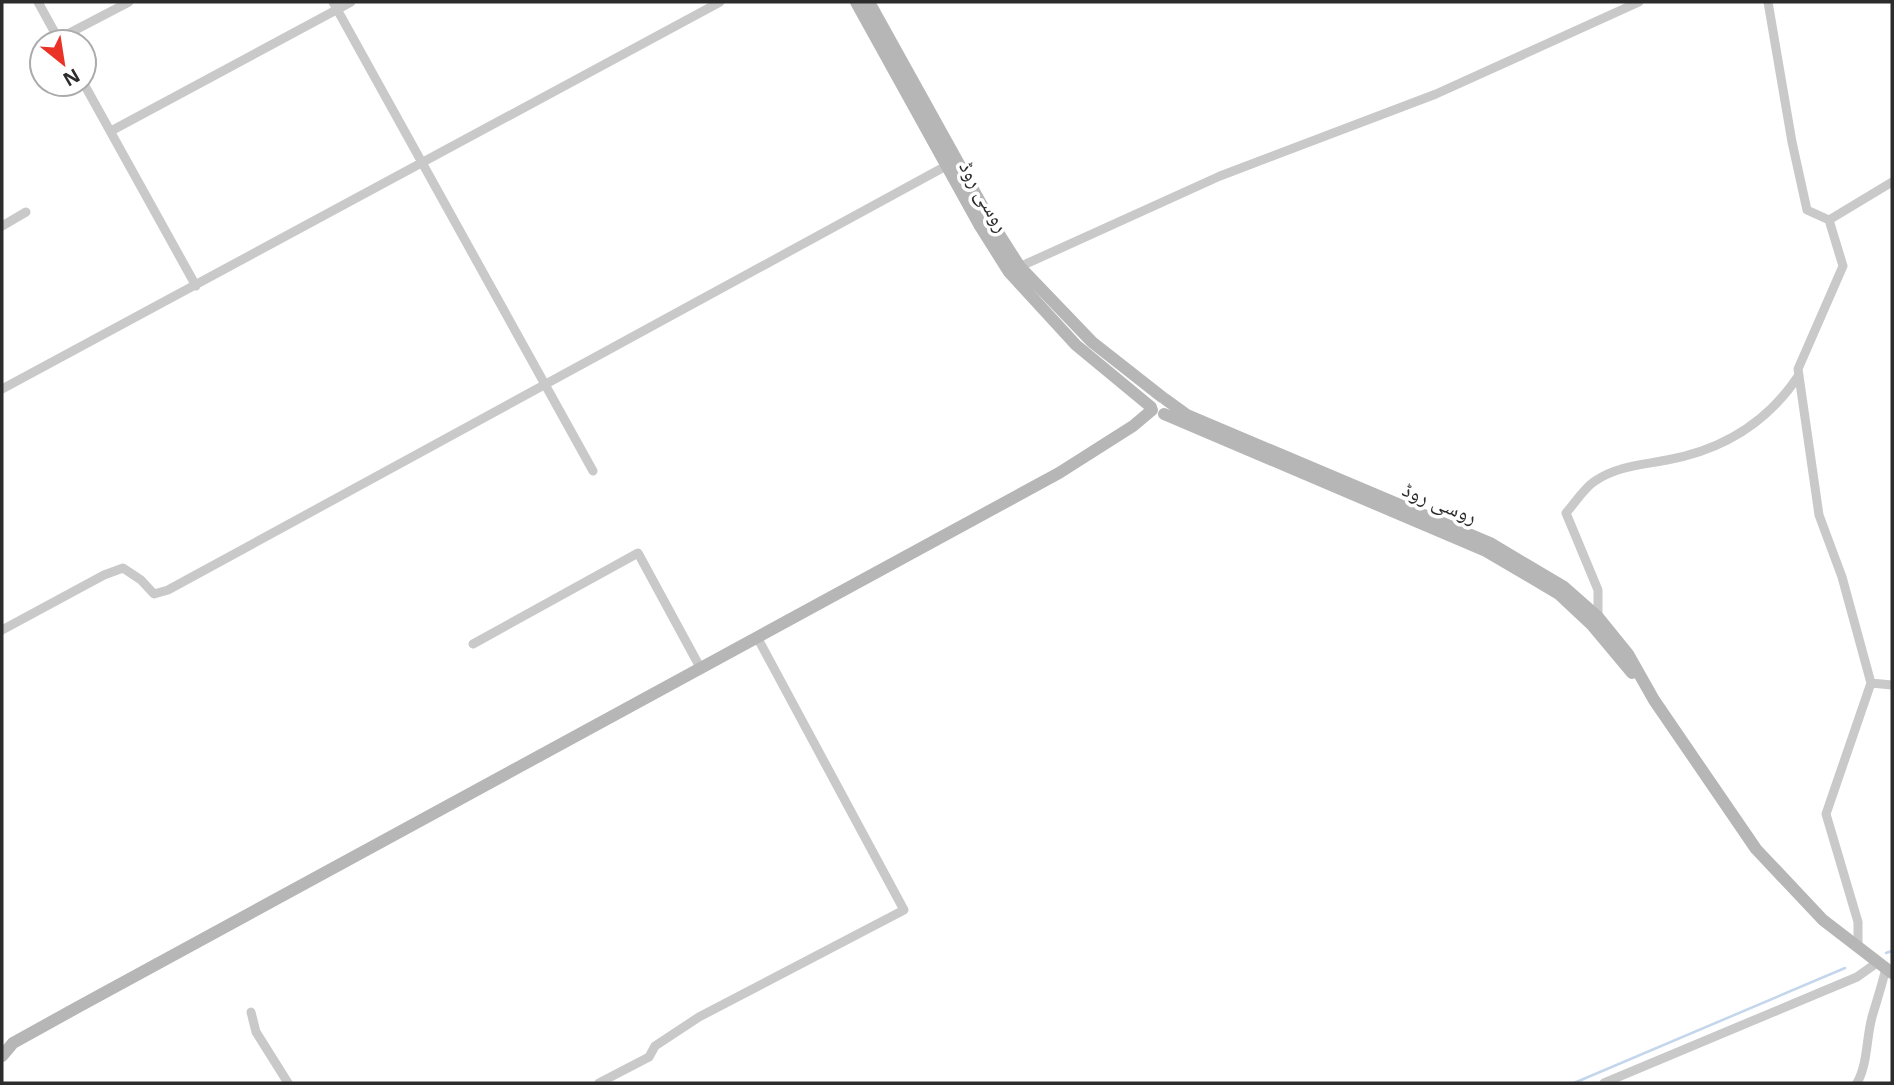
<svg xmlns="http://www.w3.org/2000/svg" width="1894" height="1085" viewBox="0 0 1894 1085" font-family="'Noto Sans','Noto Naskh Arabic',sans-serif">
	<rect width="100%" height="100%" fill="#fff"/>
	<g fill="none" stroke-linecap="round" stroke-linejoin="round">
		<path stroke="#c3d6eb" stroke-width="2.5" d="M 1886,953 L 1892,951
			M 1574,1083 L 1845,968"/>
		<path stroke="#c9c9c9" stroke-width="9" d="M 38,2 L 60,42
			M 333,2 L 593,471
			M 1768,2 L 1792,142 L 1807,210 L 1829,220 L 1892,182
			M 58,39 L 129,2
			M 84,84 L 196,286
			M 111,131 L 351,2
			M 1829,220 L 1843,266 L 1798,369 L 1819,515 L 1842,577 L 1871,683
			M 2,226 L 26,212
			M 1017,268 L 1220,176 L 1436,94 L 1639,2
			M 2,389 L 720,2
			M 1598,617 L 1598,590 L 1566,513 C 1575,503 1584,488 1595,481 C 1617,466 1642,465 1667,460 C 1722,450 1768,422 1799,375
			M 2,630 L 104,575 L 123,568 L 141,580 L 154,594 L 168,590 L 946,166
			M 473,644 L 638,553 L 701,669
			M 1858,947 L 1858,922 L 1826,814 L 1871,683 L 1892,685
			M 251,1012 L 256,1032 L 288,1083
			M 599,1083 L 649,1057 L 655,1046 L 699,1017 L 904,910 L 757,637
			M 1604,1083 L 1857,977 L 1878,962
			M 1857,1083 C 1868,1063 1866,1039 1872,1017 C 1877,1000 1882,985 1886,968"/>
		<path stroke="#b6b6b6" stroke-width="12" d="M 856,2 L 980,226 L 1009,272 L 1076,345 L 1151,407
			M 869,2 L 990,220 L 1020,267 L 1092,342 L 1162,397
			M 1165,399 L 1187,415 L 1490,543 L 1564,587 L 1598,617 L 1628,654 L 1654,700 L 1756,849 L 1823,920 L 1892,973
			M 1164,414 L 1486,551 L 1559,594 L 1591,624 L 1632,673
			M 2,1056 L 13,1043 L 78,1007 L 1059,473 L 1133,426 L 1152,410"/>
	</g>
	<g text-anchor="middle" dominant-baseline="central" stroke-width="7" stroke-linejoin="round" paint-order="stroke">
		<g font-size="21" fill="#2c2c2c" stroke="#fff">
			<text transform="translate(985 196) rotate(60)">روسی روڈ</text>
			<text transform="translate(1440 502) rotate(22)">روسی روڈ</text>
		</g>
	</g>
	<rect width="1894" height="1085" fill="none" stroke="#2c2c2c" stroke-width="7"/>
	<g transform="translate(63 63) rotate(150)"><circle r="33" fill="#ffffff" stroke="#ababab" stroke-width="2"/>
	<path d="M0-5L12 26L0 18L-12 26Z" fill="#ea3227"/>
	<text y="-10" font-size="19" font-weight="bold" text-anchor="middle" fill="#2c2c2c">N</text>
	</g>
</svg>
